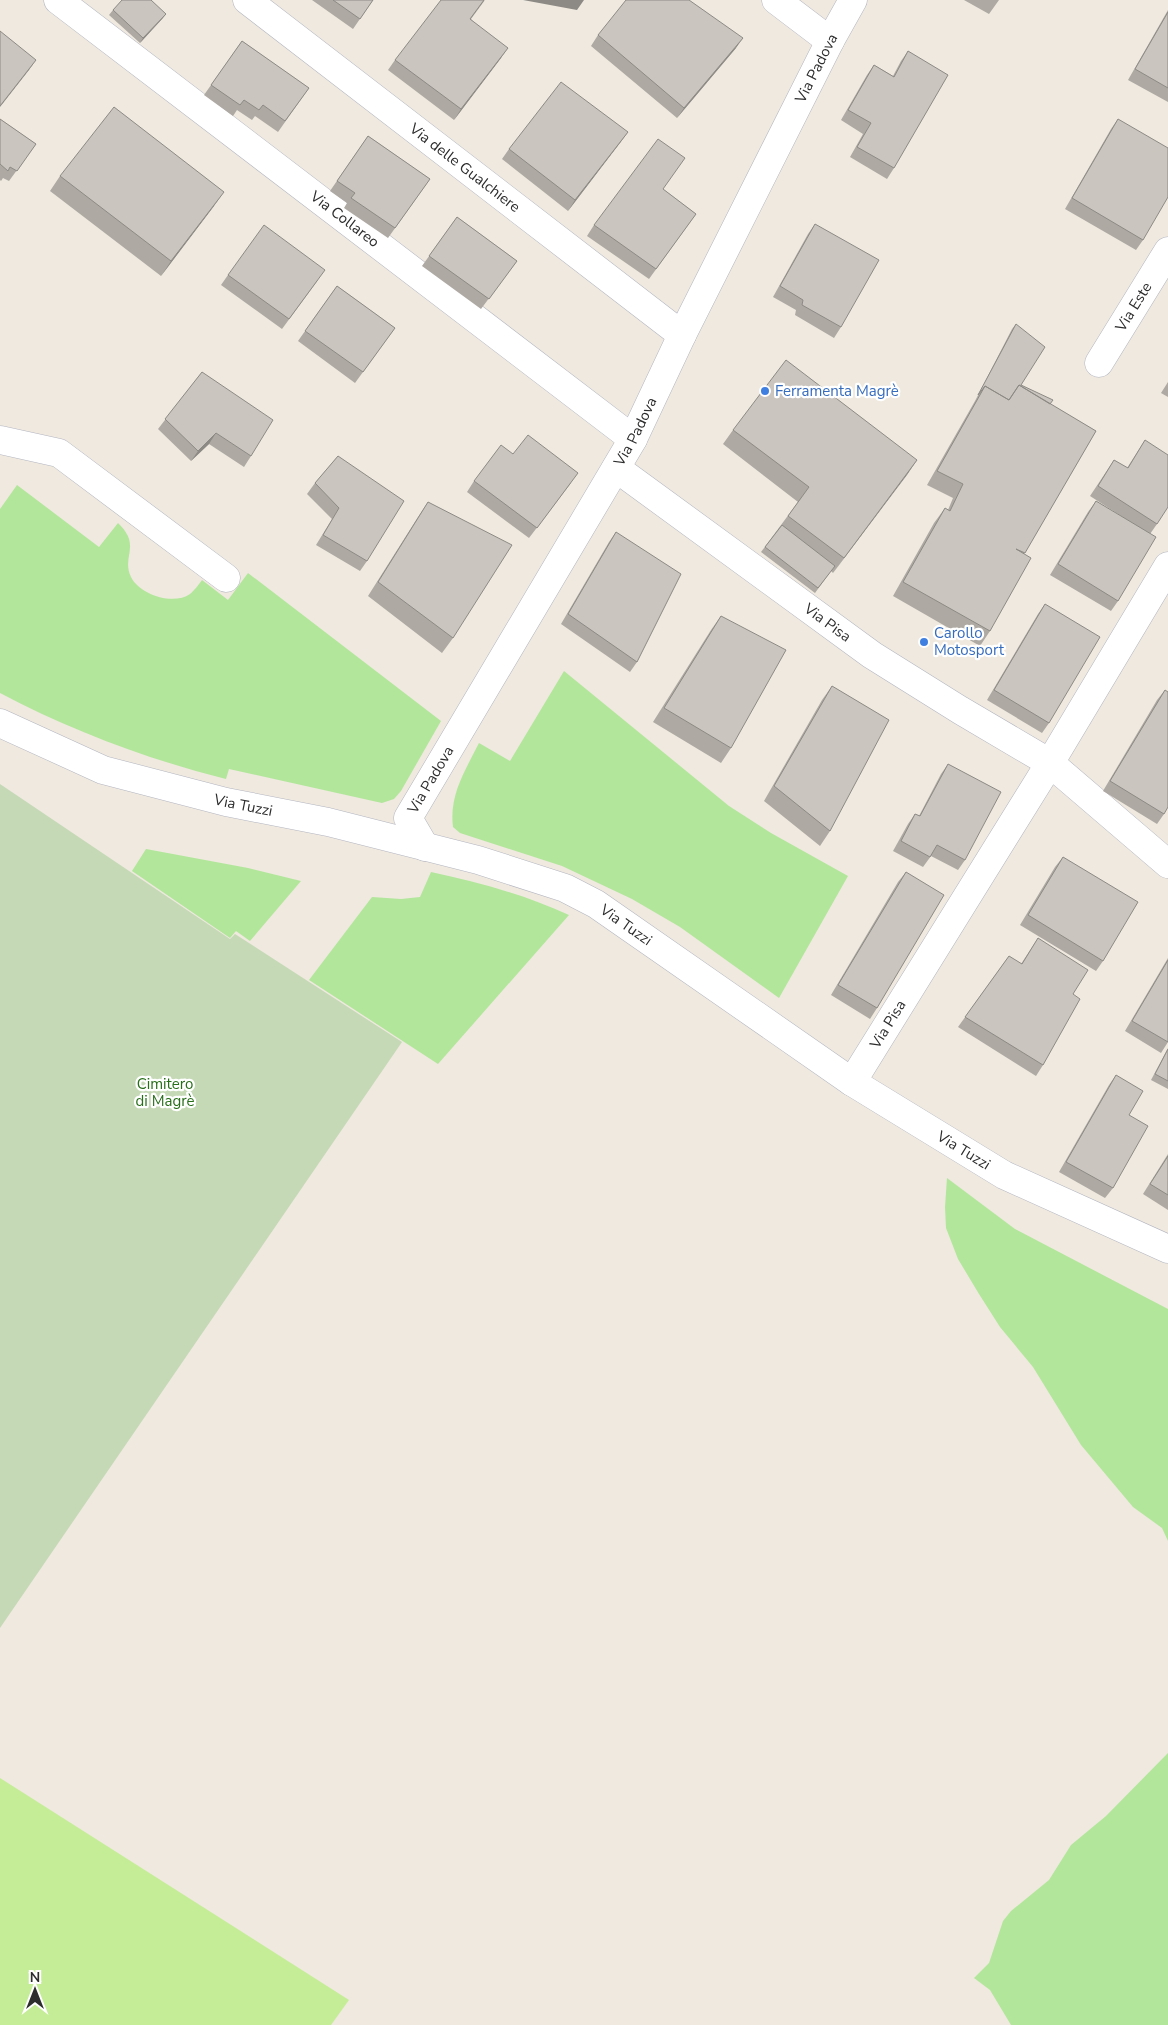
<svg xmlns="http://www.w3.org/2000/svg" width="1168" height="2025" viewBox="0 0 1168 2025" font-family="'Nunito Sans',sans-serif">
	<rect width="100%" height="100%" fill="#efe9df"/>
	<path fill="#b2e69b" d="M 17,485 L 99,547 L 118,523 C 142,546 121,556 131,577 C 139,594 173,606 190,594 C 194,591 199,584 202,580 L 228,600 L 248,573 L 441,721 L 401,791 L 394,799 L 382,803 L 229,769 L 226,779 C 147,759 72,731 0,693 L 0,509 Z
		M 564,671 L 729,806 L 771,833 L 848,876 L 779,998 L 680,927 L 632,899 L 562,866 L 460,833 L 453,827 C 449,795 465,771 479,743 L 510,761 Z
		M 146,849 L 248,868 L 301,881 L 250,941 L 236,931 L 230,938 L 132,871 Z
		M 431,872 C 478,882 525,895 569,915 L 438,1064 L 309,980 L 372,897 L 401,899 L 420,897 Z
		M 947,1178 L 1015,1229 L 1168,1309 L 1168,1541 L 1162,1528 L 1133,1507 L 1081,1445 L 1033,1367 L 1000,1327 L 979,1294 L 958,1259 L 946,1228 L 945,1207 Z
		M 1168,1753 L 1168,2025 L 1011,2025 L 990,1990 L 974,1978 L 989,1963 L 1003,1921 L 1011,1911 L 1049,1880 L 1071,1845 L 1106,1816 Z"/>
	<path fill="#c6d9b6" d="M 0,784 L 230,939 L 235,934 L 402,1042 L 0,1628 Z"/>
	<path fill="#c5ed97" d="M 0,1778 L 349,2000 L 331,2025 L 0,2025 Z"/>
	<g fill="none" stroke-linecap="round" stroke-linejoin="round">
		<g stroke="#b3b5c0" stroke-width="29">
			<g id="minor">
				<path id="s1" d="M 58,0 L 633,439"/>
				<path id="s2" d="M 247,0 L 682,335"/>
				<path d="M 776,0 L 830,41"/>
				<path id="s3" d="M 1099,363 L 1168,251"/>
				<path d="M 0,440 L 59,453 L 226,578"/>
				<path id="s4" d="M 616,468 L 872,655 L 960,710 L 1050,763 L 1168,864"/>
				<path id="s5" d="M 0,723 L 103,770 L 226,802 L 328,822 L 478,860 L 565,888 L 596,904 L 852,1082 L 1004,1175 L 1168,1249"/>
				<path id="s6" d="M 425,847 L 408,818 L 633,439 L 682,335 L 830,41 L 853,0"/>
				<path id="s7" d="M 852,1082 L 1050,763 L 1168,566"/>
			</g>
		</g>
		<use href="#minor" stroke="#fff" stroke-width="28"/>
	</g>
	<path fill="#aea9a3" d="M 312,0 L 373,0 L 353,29 Z
		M 485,0 L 471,19 L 501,58 L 454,120 L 388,70 L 395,60 Z
		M 964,0 L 999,0 L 989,14 Z
		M 113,10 L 166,14 L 162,19 L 140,43 L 109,15 Z
		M 1168,10 L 1168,102 L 1128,80 Z
		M 598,35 L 736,48 L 677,118 L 591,46 Z
		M 242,41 L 309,88 L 278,132 L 255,116 L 252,120 L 237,110 L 233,116 L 204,95 Z
		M 908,51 L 894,168 L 887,179 L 850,157 L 863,134 L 841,120 L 867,75 L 874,65 L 893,76 L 901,61 Z
		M 0,119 L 36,144 L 9,181 L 3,178 L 1,181 L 0,180 Z
		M 1118,119 L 1143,240 L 1136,250 L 1065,209 L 1111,129 Z
		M 628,132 L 568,211 L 502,159 L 509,149 Z
		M 368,136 L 430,179 L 388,238 L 344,208 L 347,203 L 330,191 Z
		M 60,176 L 214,206 L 161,276 L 50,191 Z
		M 663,189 L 696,214 L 649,279 L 587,236 L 594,225 Z
		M 457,217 L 517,261 L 481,309 L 422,266 Z
		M 815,224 L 841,327 L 834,338 L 795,315 L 796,310 L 773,297 L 808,234 Z
		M 228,275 L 318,280 L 282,329 L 221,285 Z
		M 337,286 L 395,328 L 355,383 L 298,341 Z
		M 1016,324 L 1021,385 L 1050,404 L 1096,431 L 1024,554 L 990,631 L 980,646 L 893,596 L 934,523 L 945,508 L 948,510 L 953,498 L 927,485 L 975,401 L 1012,329 Z
		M 202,372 L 251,456 L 244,467 L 209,444 L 191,461 L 158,429 Z
		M 1168,382 L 1168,397 L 1161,393 Z
		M 733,430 L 917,460 L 833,573 L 831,571 L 815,593 L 761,552 L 798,502 L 723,444 Z
		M 1145,440 L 1157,524 L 1150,534 L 1118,601 L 1111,611 L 1050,575 L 1088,512 L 1096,501 L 1132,523 L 1090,496 L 1114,460 L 1127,468 Z
		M 513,454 L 571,483 L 529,538 L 467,492 L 474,481 Z
		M 338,456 L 367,561 L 360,571 L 316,545 L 332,519 L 307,494 L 315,483 Z
		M 428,502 L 453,638 L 442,653 L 368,596 L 418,517 Z
		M 616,532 L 637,662 L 630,672 L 561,624 L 609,542 Z
		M 1045,604 L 1049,723 L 1042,733 L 987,700 L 1038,614 Z
		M 721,616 L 731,748 L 721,763 L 653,722 L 711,630 Z
		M 832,686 L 830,831 L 820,846 L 764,801 L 822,700 Z
		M 1165,690 L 1164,814 L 1157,824 L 1103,791 L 1157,700 Z
		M 948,764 L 965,860 L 958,870 L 931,856 L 923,867 L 893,851 L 908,824 L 915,814 L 919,816 L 941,774 Z
		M 1063,857 L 1103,961 L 1096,971 L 1020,925 L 1055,867 Z
		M 906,872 L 877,1008 L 870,1019 L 831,995 L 898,882 Z
		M 1038,938 L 1073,994 L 1043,1065 L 1036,1076 L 958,1027 L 1009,956 L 1021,964 Z
		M 1168,958 L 1168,1042 L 1161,1053 L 1125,1031 Z
		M 1168,1048 L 1168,1089 L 1151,1080 Z
		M 1116,1075 L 1129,1115 L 1113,1188 L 1105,1198 L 1059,1172 L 1109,1085 Z
		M 1168,1154 L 1168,1210 L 1143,1194 Z"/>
	<path fill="#8d8a85" d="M 523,0 L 584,0 L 577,10 Z
		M 166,14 L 162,19 L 140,43 L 143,38 Z
		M 743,38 L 736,48 L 677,118 L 684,108 Z
		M 508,48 L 501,58 L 454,120 L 461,109 Z
		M 36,60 L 29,70 L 0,107 L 0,106 Z
		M 628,132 L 620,143 L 568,211 L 575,200 Z
		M 224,192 L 214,206 L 161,276 L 171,261 Z
		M 216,433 L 209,444 L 191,461 L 198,451 Z
		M 917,460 L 907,475 L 833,573 L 844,558 Z"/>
	<path fill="#cac5be" stroke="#8d8a85" d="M 122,0 L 151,0 L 166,14 L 143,38 L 113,10 Z
		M 333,0 L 373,0 L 360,19 Z
		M 441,0 L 484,0 L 470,19 L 508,48 L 461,109 L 395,60 Z
		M 626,0 L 689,0 L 743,38 L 684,108 L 598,35 Z
		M 1168,12 L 1168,88 L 1135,69 Z
		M 0,31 L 36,60 L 0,106 Z
		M 242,41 L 309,88 L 285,121 L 263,105 L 259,110 L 244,100 L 240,105 L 211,85 Z
		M 908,51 L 948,75 L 894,168 L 857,147 L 871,123 L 848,110 L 874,65 L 894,77 Z
		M 561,82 L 628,132 L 575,200 L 509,149 Z
		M 114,107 L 224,192 L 171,261 L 60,176 Z
		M 0,119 L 36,144 L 17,171 L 10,167 L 8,171 L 0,164 Z
		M 1118,119 L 1168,148 L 1168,197 L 1143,240 L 1072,198 Z
		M 368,136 L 430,179 L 395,228 L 351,198 L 355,193 L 337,181 Z
		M 658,139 L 685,158 L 663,189 L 696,214 L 656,269 L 594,225 Z
		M 457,217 L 517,261 L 489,299 L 429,256 Z
		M 815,224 L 879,260 L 841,327 L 802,305 L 803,300 L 780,286 Z
		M 264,225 L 325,270 L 289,319 L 228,275 Z
		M 337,286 L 395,328 L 363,372 L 305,331 Z
		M 1016,324 L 1045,347 L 1021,385 L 1053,400 L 1050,404 L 1019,385 L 1009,400 L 985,386 L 978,395 Z
		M 786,360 L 917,460 L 844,558 L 788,516 L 809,487 L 733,430 Z
		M 202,372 L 273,420 L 251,456 L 216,433 L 198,451 L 165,419 Z
		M 1019,385 L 1096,431 L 1025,553 L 1016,549 L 1031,558 L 990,631 L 903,582 L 945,508 L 950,511 L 963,484 L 937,471 L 985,386 L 1009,400 Z
		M 528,435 L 578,473 L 537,528 L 474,481 L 501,445 L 513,454 Z
		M 1145,440 L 1168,455 L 1168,507 L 1157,524 L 1098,486 L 1114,460 L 1128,468 Z
		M 338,456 L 404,501 L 367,561 L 323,535 L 339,508 L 315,483 Z
		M 1096,501 L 1156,537 L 1118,601 L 1058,564 Z
		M 428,502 L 512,545 L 453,638 L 378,582 Z
		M 782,525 L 835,566 L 818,588 L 765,547 Z
		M 616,532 L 681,574 L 637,662 L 568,614 Z
		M 1045,604 L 1100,637 L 1049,723 L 994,690 Z
		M 721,616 L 786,650 L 731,748 L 664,708 Z
		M 832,686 L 889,720 L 830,831 L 774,786 Z
		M 1165,690 L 1168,692 L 1168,807 L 1164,814 L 1110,781 Z
		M 948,764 L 1001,792 L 965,860 L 937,845 L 930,857 L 901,841 L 915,814 L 920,816 Z
		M 1063,857 L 1138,902 L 1103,961 L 1028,915 Z
		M 906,872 L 944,895 L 877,1008 L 838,985 Z
		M 1038,938 L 1088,970 L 1073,994 L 1080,999 L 1043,1065 L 965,1017 L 1009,956 L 1022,964 Z
		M 1168,960 L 1168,1042 L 1132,1021 Z
		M 1168,1049 L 1168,1081 L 1155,1074 Z
		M 1116,1075 L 1143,1091 L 1129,1115 L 1148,1126 L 1113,1188 L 1066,1162 Z
		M 1168,1156 L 1168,1195 L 1150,1184 Z"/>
	<g fill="#3f7fe0" stroke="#fff" stroke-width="2">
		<circle cx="765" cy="391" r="5"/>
		<circle cx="924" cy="642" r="5"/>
	</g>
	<g text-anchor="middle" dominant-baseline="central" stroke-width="4.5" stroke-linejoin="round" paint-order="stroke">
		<g font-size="15" fill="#2d2d2d" stroke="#fff">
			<text stroke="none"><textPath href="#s6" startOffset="888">Via Padova</textPath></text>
			<text stroke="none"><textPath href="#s2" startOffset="275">Via delle Gualchiere</textPath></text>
			<text stroke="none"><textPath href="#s1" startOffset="361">Via Collareo</textPath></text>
			<text stroke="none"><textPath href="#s3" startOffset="66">Via Este</textPath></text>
			<text stroke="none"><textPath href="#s6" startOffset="482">Via Padova</textPath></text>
			<text stroke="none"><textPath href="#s4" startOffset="262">Via Pisa</textPath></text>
			<text stroke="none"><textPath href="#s6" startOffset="78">Via Padova</textPath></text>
			<text stroke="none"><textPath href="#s5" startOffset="258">Via Tuzzi</textPath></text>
			<text stroke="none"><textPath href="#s5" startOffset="662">Via Tuzzi</textPath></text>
			<text stroke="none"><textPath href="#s7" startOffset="68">Via Pisa</textPath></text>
			<text stroke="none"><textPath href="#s5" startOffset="1068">Via Tuzzi</textPath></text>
		</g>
		<g font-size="15" fill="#366cbe" stroke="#fff" text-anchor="start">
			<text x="775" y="391">Ferramenta Magrè</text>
			<text x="934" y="633">Carollo<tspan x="934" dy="17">Motosport</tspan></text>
		</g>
		<g font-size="15" fill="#276e19" stroke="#fff">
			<text x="165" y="1084">Cimitero<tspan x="165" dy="17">di Magrè</tspan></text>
		</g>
	</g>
	<g transform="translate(35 1990)" stroke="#ffffff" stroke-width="4" paint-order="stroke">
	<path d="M0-4L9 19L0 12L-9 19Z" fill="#2d2d2d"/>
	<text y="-8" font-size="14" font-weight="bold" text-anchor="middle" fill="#2d2d2d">N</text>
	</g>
</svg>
